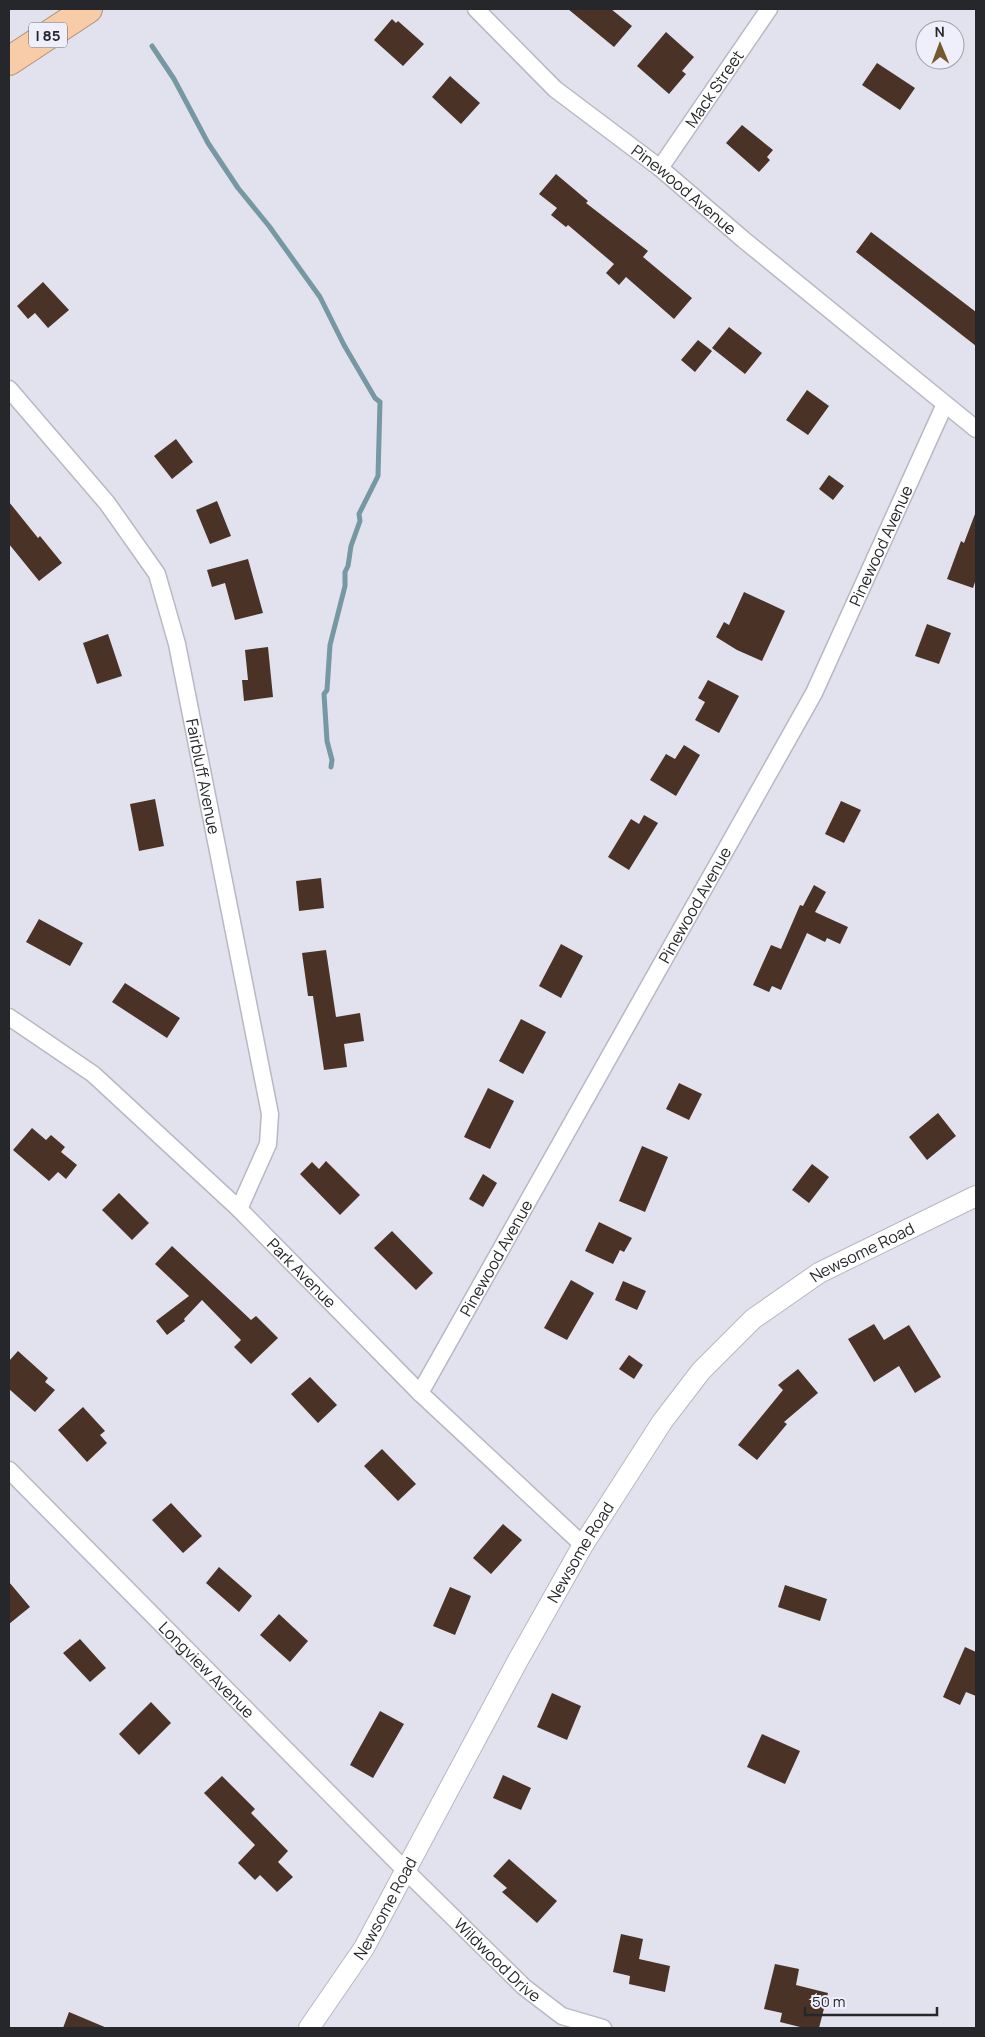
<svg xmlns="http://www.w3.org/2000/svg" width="985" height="2037" viewBox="0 0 985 2037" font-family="Manrope,sans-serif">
	<rect width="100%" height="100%" fill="#e1e2ed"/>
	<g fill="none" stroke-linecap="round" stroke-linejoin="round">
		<path stroke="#7698a2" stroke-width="5" d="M 152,46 L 174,79 L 208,143 L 238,188 L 269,226 L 320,297 L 344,345 L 375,398 L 380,402 L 378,476 L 359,514 L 360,521 L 351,546 L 348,566 L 345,572 L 345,586 L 330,645 L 327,690 L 324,694 L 327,741 L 332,760 L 331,767"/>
	</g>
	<path fill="#4a3326" d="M 568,9 L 611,9 L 632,26 L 614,47 Z
		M 392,19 L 396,23 L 398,21 L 424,44 L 403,66 L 374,40 Z
		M 666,32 L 694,57 L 682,71 L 686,74 L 669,94 L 637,66 Z
		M 877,63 L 915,88 L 900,110 L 862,85 Z
		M 450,76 L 480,103 L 461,124 L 432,97 Z
		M 742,125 L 773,150 L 767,157 L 770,160 L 759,172 L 726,143 Z
		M 556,174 L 588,201 L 586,203 L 648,251 L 643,257 L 692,298 L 674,319 L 626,277 L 619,285 L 606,273 L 614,264 L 568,225 L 566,227 L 551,215 L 557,208 L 539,194 Z
		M 871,232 L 976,312 L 976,346 L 856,252 Z
		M 43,282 L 69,310 L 48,328 L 35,313 L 28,319 L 17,306 Z
		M 729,327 L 762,353 L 745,374 L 712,348 Z
		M 698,340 L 712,351 L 695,372 L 681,360 Z
		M 807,390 L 829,406 L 808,435 L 786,420 Z
		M 176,439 L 193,462 L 172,479 L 154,456 Z
		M 829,475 L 844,486 L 833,500 L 819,489 Z
		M 217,501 L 231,536 L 210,544 L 196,510 Z
		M 9,502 L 38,538 L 40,536 L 62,563 L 39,581 L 9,544 Z
		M 975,514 L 976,579 L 973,588 L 947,579 L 961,541 L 964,543 Z
		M 248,559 L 263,613 L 235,620 L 225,583 L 212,587 L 207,570 Z
		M 744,592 L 785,611 L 762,661 L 737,650 L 716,637 L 724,622 L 729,625 Z
		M 927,624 L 951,633 L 939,664 L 915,656 Z
		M 108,634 L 122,676 L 97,684 L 83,643 Z
		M 268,647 L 273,697 L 244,701 L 242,680 L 248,680 L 245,650 Z
		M 708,680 L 739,696 L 719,733 L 695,720 L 705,702 L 698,698 Z
		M 684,745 L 700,755 L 676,796 L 650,780 L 666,754 L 675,759 Z
		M 155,799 L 164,846 L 139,851 L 130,804 Z
		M 841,801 L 861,810 L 844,843 L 825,834 Z
		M 644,815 L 658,823 L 629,870 L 608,857 L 631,819 L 639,824 Z
		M 321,878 L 324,908 L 299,911 L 296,881 Z
		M 814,885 L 826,892 L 815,912 L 848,927 L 840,944 L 827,938 L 825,942 L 807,933 L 781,990 L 772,986 L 769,992 L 753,985 L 771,945 L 781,949 L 800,905 L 803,906 Z
		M 39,919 L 83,943 L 70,966 L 26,942 Z
		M 561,944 L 583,956 L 561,998 L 539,986 Z
		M 326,950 L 336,1017 L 360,1013 L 364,1041 L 344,1044 L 347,1067 L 324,1070 L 313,996 L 308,996 L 302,953 Z
		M 125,983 L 180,1018 L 167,1038 L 112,1002 Z
		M 521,1019 L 546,1032 L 523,1074 L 499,1061 Z
		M 679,1083 L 702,1094 L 689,1120 L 666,1109 Z
		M 488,1088 L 514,1101 L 490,1149 L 464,1137 Z
		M 938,1113 L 956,1136 L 927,1160 L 909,1137 Z
		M 32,1128 L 46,1140 L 51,1135 L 65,1147 L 61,1152 L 77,1165 L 66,1179 L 58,1172 L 49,1181 L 13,1150 Z
		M 642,1146 L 668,1157 L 645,1212 L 619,1201 Z
		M 326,1161 L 360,1195 L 340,1215 L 300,1174 L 312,1162 L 319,1169 Z
		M 812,1164 L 829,1177 L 809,1203 L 792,1190 Z
		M 483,1174 L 497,1183 L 483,1207 L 469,1199 Z
		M 119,1193 L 149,1223 L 132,1240 L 102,1210 Z
		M 599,1222 L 632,1238 L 624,1252 L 620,1250 L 613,1264 L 585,1251 Z
		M 392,1231 L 433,1273 L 416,1290 L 374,1248 Z
		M 172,1246 L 251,1320 L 256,1316 L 278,1338 L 251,1364 L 234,1347 L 241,1340 L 202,1300 L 184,1319 L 185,1321 L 167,1335 L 156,1321 L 189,1296 L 155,1264 Z
		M 571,1280 L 594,1293 L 567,1340 L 544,1328 Z
		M 623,1281 L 646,1291 L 637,1310 L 615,1300 Z
		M 874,1324 L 884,1340 L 909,1325 L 941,1377 L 915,1393 L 899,1366 L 874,1382 L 848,1339 Z
		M 18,1351 L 48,1378 L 45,1382 L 55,1390 L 35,1412 L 9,1389 L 9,1361 Z
		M 629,1355 L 643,1365 L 634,1379 L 619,1369 Z
		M 798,1369 L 818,1393 L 784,1422 L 787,1424 L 757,1460 L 738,1445 L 783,1390 L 778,1385 Z
		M 310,1377 L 337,1405 L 318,1423 L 291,1394 Z
		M 83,1407 L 105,1431 L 100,1435 L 107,1443 L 87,1462 L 58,1430 Z
		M 382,1449 L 416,1484 L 398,1501 L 364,1466 Z
		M 171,1503 L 202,1536 L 183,1553 L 152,1520 Z
		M 503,1524 L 522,1540 L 491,1574 L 473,1558 Z
		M 219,1567 L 252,1596 L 239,1612 L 206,1583 Z
		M 9,1582 L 30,1607 L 9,1624 Z
		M 785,1585 L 827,1599 L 820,1621 L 778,1607 Z
		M 450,1587 L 471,1596 L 455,1635 L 433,1626 Z
		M 279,1614 L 308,1641 L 290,1662 L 260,1635 Z
		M 80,1639 L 106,1668 L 90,1682 L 63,1653 Z
		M 965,1647 L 976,1652 L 976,1696 L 966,1692 L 960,1705 L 943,1697 Z
		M 552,1693 L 581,1706 L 567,1740 L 537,1727 Z
		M 151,1702 L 171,1723 L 139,1755 L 119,1734 Z
		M 380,1711 L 404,1724 L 373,1778 L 350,1765 Z
		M 762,1734 L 800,1751 L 785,1784 L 747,1767 Z
		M 503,1775 L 531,1788 L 521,1810 L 493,1798 Z
		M 222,1776 L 255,1809 L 251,1813 L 288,1851 L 278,1862 L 293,1877 L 277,1892 L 260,1875 L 255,1880 L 238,1863 L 255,1845 L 204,1793 Z
		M 509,1859 L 557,1901 L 537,1923 L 502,1892 L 507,1888 L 493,1876 Z
		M 621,1934 L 643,1939 L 639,1959 L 670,1966 L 665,1992 L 629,1984 L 630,1976 L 613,1972 Z
		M 775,1964 L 799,1969 L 796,1985 L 828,1993 L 819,2028 L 804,2028 L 780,2022 L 782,2013 L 764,2009 Z
		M 69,2012 L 107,2028 L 63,2028 Z"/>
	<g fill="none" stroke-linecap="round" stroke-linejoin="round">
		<g stroke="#b7b8c3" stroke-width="19">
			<g id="minor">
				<path id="s1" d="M 476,9 L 555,89 L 660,168 L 744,240 L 976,429"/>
				<path id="s2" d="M 660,168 L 769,9"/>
				<path id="s3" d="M 9,389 L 107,503 L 157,574 L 177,644 L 270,1114 L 268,1144 L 239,1209"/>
				<path id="s4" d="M 9,1017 L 93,1074 L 239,1209 L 420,1393 L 583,1545"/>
				<path id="s5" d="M 420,1393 L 814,693 L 945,404"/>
				<path id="s6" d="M 9,1470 L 406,1871 L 524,1987 L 562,2016 L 603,2028"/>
			</g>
		</g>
		<g stroke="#b7b8c3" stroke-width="22">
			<g id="tertiary">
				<path id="s7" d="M 309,2028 L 364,1948 L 517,1662 L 583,1545 L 662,1422 L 701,1371 L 753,1319 L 819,1273 L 976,1196"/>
			</g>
		</g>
		<g stroke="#ae927c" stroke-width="30">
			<path id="motorway" d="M 9,61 L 88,9"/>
		</g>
		<use href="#minor" stroke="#fff" stroke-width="16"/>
		<use href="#tertiary" stroke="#fff" stroke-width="20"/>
		<use href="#motorway" stroke="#f7cca7" stroke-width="28"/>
	</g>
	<g text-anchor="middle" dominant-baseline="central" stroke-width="5" stroke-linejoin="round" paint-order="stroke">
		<rect fill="#eeeffa" stroke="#626369" stroke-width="1" x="29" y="22.5" width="38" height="25" rx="4"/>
		<g font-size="15" font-weight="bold" fill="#26272b">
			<text x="48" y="35">I 85</text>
		</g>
		<g font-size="16" fill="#26272b" stroke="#eeeffa">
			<text stroke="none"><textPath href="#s2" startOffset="96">Mack Street</textPath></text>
			<text stroke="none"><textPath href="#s1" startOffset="276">Pinewood Avenue</textPath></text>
			<text stroke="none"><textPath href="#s5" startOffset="965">Pinewood Avenue</textPath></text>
			<text stroke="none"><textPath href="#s3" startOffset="445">Fairbluff Avenue</textPath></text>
			<text stroke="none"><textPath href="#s5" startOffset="560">Pinewood Avenue</textPath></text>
			<text stroke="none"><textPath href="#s7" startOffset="968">Newsome Road</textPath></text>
			<text stroke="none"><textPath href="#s5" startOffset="155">Pinewood Avenue</textPath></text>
			<text stroke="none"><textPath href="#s4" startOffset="390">Park Avenue</textPath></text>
			<text stroke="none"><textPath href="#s7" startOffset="548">Newsome Road</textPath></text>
			<text stroke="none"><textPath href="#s6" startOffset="281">Longview Avenue</textPath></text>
			<text stroke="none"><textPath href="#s7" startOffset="142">Newsome Road</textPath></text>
			<text stroke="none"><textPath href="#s6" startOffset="692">Wildwood Drive</textPath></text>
		</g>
	</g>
	<rect width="985" height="2037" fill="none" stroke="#26272b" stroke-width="20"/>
	<g transform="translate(940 45) rotate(359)"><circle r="24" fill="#eeeffa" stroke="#9e9fa7"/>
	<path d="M0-4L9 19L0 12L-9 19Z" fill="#75592c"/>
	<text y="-8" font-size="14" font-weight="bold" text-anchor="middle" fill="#26272b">N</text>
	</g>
	<path d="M805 2007v8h132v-8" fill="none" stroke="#26272b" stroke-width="2.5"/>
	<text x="812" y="2007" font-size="15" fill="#26272b" stroke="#eeeffa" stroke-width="4" paint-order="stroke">50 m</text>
</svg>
